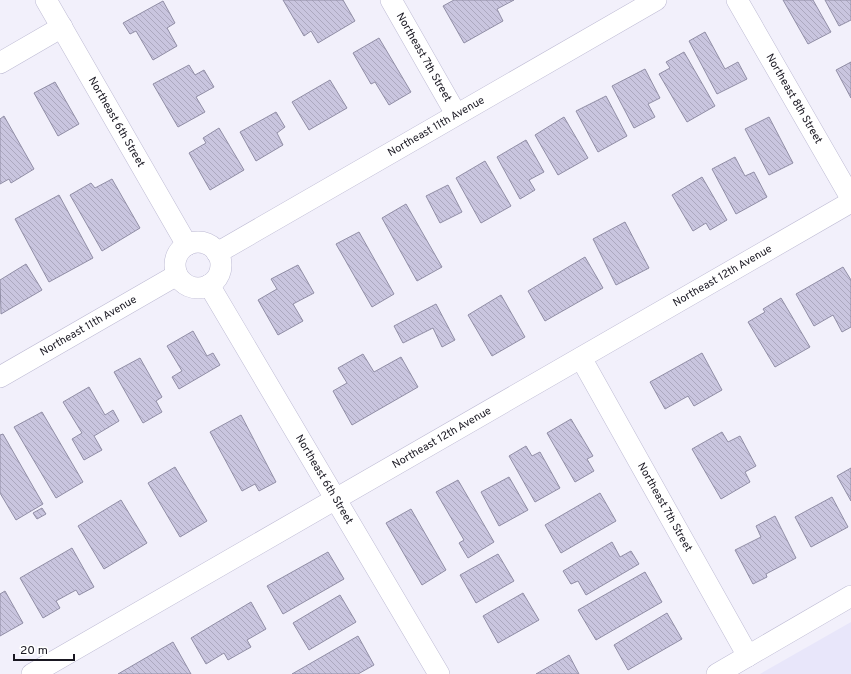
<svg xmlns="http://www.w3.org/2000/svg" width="851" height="674" viewBox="0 0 851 674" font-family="Overpass,sans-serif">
	<defs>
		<pattern id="building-back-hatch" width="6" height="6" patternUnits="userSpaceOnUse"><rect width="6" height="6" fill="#c9c5df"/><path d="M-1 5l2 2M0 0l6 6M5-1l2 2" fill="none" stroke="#aca8bf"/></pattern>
	</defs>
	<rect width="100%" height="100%" fill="#f2f0fb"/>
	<path fill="#e8e6fa" d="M 851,622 L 851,674 L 760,674 Z"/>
	<path fill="url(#building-back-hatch)" stroke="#918ea6" d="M 283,0 L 343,0 L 355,21 L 318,43 L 311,31 L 304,36 Z
		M 454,0 L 514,0 L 497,9 L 503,21 L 464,43 L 443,6 Z
		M 783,0 L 813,0 L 831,32 L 808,44 Z
		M 825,0 L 851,0 L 851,20 L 839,26 Z
		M 163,1 L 175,23 L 167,28 L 177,46 L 153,60 L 136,31 L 130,34 L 123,23 Z
		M 705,32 L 725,69 L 738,62 L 747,79 L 717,94 L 689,41 Z
		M 379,38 L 411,92 L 389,105 L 375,82 L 371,84 L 353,53 Z
		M 684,52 L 715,106 L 687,122 L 659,74 L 670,68 L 666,62 Z
		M 851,62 L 851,98 L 836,70 Z
		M 189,65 L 195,75 L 204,70 L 214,87 L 196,97 L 205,112 L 178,127 L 153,84 Z
		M 645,69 L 660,98 L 648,104 L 655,117 L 634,128 L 612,86 Z
		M 330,80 L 347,108 L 309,130 L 292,102 Z
		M 55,82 L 79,124 L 58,136 L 34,93 Z
		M 606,96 L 627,136 L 598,152 L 576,111 Z
		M 276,112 L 285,127 L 277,133 L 283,145 L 256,161 L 240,132 Z
		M 4,116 L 34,169 L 11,183 L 9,179 L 0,184 L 0,119 Z
		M 564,117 L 588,158 L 558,175 L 535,135 Z
		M 769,117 L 793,163 L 769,175 L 745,129 Z
		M 219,128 L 244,170 L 210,190 L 189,153 L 206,143 L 203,138 Z
		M 526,140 L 544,172 L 529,180 L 535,190 L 520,199 L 497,157 Z
		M 735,157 L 745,176 L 754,172 L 767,197 L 736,214 L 712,169 Z
		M 485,161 L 511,206 L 481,223 L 456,178 Z
		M 702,177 L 727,220 L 710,230 L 706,223 L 693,231 L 672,195 Z
		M 112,179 L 140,228 L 102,251 L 70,195 L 91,183 L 95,188 Z
		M 448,185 L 462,212 L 440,223 L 426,196 Z
		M 59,195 L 93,258 L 49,282 L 15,219 Z
		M 406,204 L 442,267 L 417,281 L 382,218 Z
		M 625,222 L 649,268 L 616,285 L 593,239 Z
		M 359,232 L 394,294 L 372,307 L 336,244 Z
		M 585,257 L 603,288 L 545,321 L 528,291 Z
		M 26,264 L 42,290 L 1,314 L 0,280 Z
		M 298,265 L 314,293 L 293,304 L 303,321 L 278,335 L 258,300 L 277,289 L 271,279 Z
		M 843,267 L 851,280 L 851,327 L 842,332 L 833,315 L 814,326 L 796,294 Z
		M 501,295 L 525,337 L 492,356 L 468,315 Z
		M 781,298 L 810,347 L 775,367 L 748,322 L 765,312 L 763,309 Z
		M 436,304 L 455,340 L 442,347 L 433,328 L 403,343 L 394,326 Z
		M 193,331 L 207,356 L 213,353 L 220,365 L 179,389 L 172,377 L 182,371 L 167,346 Z
		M 702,353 L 722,390 L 694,406 L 688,396 L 665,409 L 650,382 Z
		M 363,354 L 374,372 L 401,357 L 418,387 L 352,425 L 333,391 L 347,383 L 338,368 Z
		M 140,358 L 162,397 L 156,401 L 162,412 L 143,423 L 114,372 Z
		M 89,387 L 105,415 L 113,410 L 119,421 L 94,436 L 102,450 L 84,460 L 72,439 L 82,433 L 63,402 Z
		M 42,412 L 83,482 L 56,498 L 14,427 Z
		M 241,415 L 276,482 L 259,491 L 255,484 L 242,491 L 210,432 Z
		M 571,419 L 593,456 L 587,459 L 594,471 L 575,482 L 547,433 Z
		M 722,432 L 728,442 L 740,436 L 756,466 L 745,472 L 750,482 L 721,499 L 692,449 Z
		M 3,434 L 43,504 L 16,520 L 0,493 L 0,435 Z
		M 526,446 L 532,456 L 540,452 L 560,488 L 535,502 L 509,456 Z
		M 175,467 L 207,521 L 180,537 L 148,483 Z
		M 851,468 L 851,501 L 837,476 Z
		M 509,477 L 528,510 L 499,526 L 481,492 Z
		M 458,480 L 494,542 L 468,558 L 459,543 L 464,540 L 436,492 Z
		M 600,493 L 616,521 L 561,553 L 545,525 Z
		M 832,497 L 848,527 L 811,547 L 795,517 Z
		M 121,500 L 147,543 L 104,569 L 78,526 Z
		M 42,508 L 46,514 L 37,519 L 33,513 Z
		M 411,509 L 446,570 L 422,585 L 386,523 Z
		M 775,516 L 796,558 L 766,574 L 767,577 L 753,584 L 735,550 L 761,537 L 756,526 Z
		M 612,542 L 620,557 L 631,551 L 639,564 L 586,595 L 578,581 L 571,584 L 563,571 Z
		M 72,548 L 94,587 L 79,595 L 76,590 L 56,601 L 60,608 L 43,618 L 20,578 Z
		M 328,552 L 344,579 L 283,614 L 267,586 Z
		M 498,554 L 514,581 L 476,603 L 460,575 Z
		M 645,572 L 662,602 L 596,640 L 578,610 Z
		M 5,591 L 23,623 L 0,636 L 0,594 Z
		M 523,593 L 539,620 L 498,643 L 483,616 Z
		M 340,595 L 356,622 L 309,650 L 293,623 Z
		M 251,602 L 266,629 L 247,640 L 251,647 L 228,660 L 224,653 L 206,664 L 191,638 Z
		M 667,613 L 682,639 L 628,670 L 614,645 Z
		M 358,636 L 374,665 L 358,674 L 292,674 Z
		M 173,642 L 191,674 L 118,674 Z
		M 569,655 L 579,674 L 536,674 Z"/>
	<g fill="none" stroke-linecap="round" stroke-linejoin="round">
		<g stroke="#bebbd4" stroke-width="22">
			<g id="minor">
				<path id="s1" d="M 46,0 L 187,245"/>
				<path id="s2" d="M 391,0 L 456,114"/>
				<path id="s3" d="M 737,0 L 851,198"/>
				<path d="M 0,63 L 62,27"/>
				<circle cx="198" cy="265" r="23"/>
				<path id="s4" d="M 217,253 L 656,0"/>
				<path id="s5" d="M 209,285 L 439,674"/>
				<path id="s6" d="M 581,358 L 748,656"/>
				<path id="s7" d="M 0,377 L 177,275"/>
				<path id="s8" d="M 32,674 L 851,202"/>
				<path d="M 717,674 L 851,596"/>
			</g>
		</g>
		<use href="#minor" stroke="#fff" stroke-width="21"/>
	</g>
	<g text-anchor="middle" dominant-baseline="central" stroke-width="3.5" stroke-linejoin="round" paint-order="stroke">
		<g font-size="11" fill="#1a1822" stroke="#fff">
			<text stroke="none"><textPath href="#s2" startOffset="66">Northeast 7th Street</textPath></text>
			<text stroke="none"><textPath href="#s3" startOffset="114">Northeast 8th Street</textPath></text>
			<text stroke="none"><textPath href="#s1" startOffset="141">Northeast 6th Street</textPath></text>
			<text stroke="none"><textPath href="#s4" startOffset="253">Northeast 11th Avenue</textPath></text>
			<text stroke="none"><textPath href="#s8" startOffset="797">Northeast 12th Avenue</textPath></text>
			<text stroke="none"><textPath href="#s7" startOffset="102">Northeast 11th Avenue</textPath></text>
			<text stroke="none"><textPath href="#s8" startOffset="473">Northeast 12th Avenue</textPath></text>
			<text stroke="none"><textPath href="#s5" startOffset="226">Northeast 6th Street</textPath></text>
			<text stroke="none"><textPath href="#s6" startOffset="171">Northeast 7th Street</textPath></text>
		</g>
	</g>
	<path d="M14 654v6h60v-6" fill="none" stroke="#1a1822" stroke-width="2"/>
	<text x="20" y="654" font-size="12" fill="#1a1822" stroke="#ffffff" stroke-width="3" paint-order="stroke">20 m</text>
</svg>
